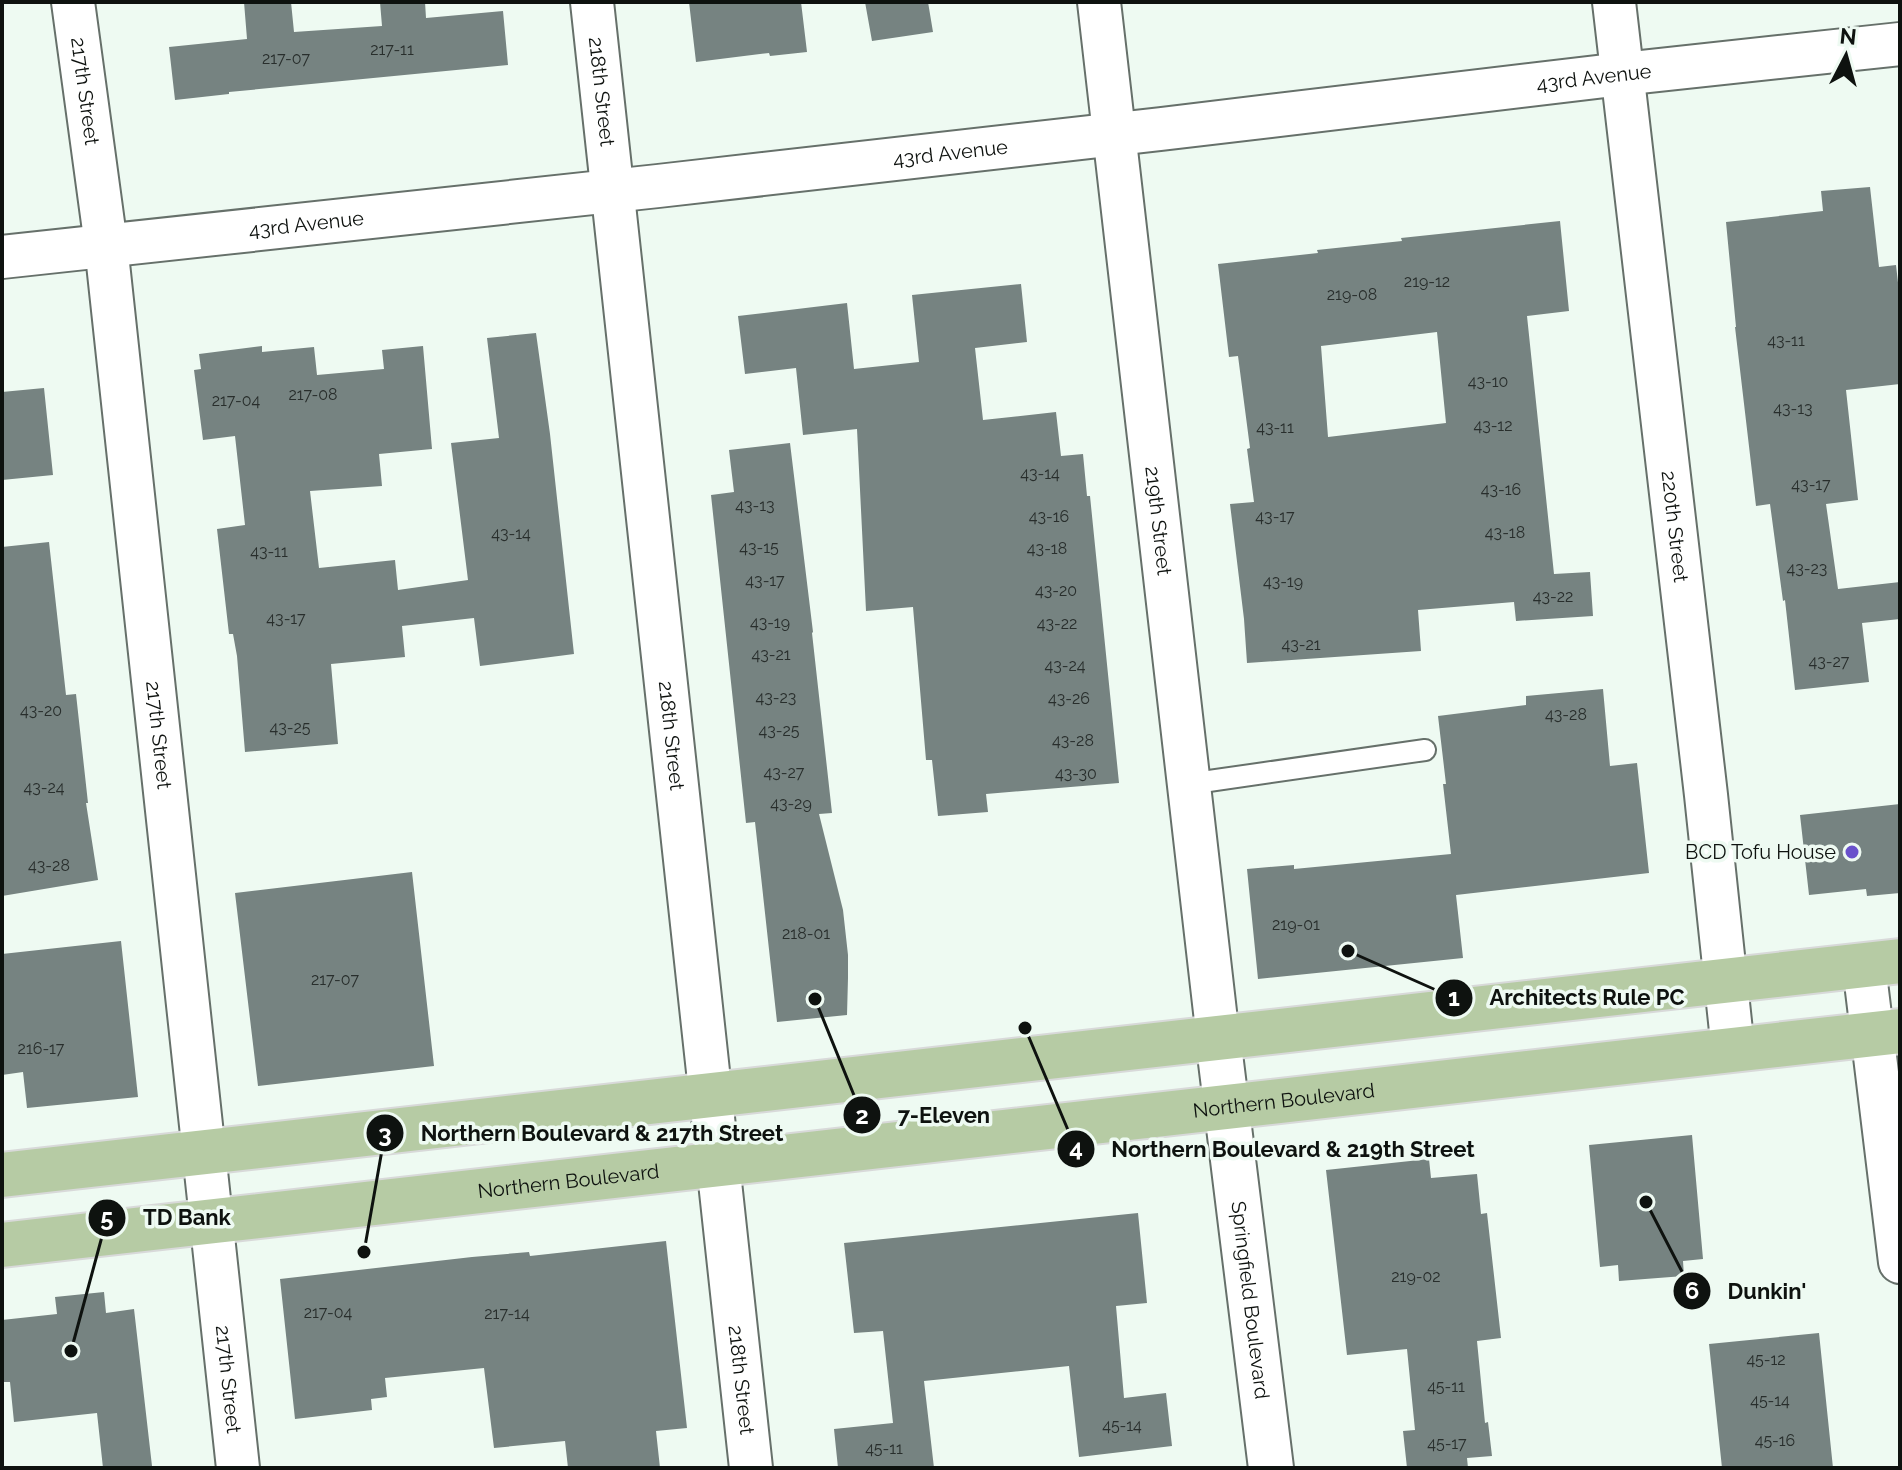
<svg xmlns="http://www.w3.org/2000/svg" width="1902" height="1470" viewBox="0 0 1902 1470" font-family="Raleway,sans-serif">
	<rect width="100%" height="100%" fill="#eefaf2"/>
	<path fill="#768381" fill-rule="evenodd" d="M 244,2 L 291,2 L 294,32 L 382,26 L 380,2 L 425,2 L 426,18 L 503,11 L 508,65 L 229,92 L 229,94 L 175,100 L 169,47 L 247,39 Z
		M 689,2 L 801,2 L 807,52 L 770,56 L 769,53 L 696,62 Z
		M 865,2 L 928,2 L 933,32 L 872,41 Z
		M 1870,187 L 1879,267 L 1896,265 L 1900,300 L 1900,384 L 1846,390 L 1858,500 L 1826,504 L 1838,589 L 1900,582 L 1900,619 L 1862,623 L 1869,682 L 1795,690 L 1785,600 L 1783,601 L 1770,504 L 1756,506 L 1735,327 L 1736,327 L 1726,222 L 1823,211 L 1821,191 Z
		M 1560,221 L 1569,311 L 1527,316 L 1554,574 L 1590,572 L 1593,616 L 1516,621 L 1514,602 L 1418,610 L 1421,651 L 1247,663 L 1244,619 L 1230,504 L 1254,502 L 1247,449 L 1250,448 L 1238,356 L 1229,357 L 1218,264 L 1318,253 L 1317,250 L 1402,241 L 1401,238 ZM 1437,332 L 1446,423 L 1328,437 L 1321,346 Z
		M 1021,284 L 1027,342 L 975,348 L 983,420 L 1056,412 L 1061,456 L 1083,454 L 1087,496 L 1090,496 L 1119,783 L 986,794 L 988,812 L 938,816 L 932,760 L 926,760 L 913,607 L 866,611 L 857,429 L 803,435 L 796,368 L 745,374 L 738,316 L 847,303 L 854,369 L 919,362 L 912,295 Z
		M 536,333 L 550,434 L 574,654 L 480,666 L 474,618 L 402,626 L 405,657 L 331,664 L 338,744 L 245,752 L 237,656 L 233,634 L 229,634 L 217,529 L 245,525 L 235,436 L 203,440 L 194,370 L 201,369 L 199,354 L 262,346 L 262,352 L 314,347 L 317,375 L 384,369 L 382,350 L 423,346 L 432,449 L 379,454 L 382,486 L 310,491 L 319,568 L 395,560 L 398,590 L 468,580 L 451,443 L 499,438 L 487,338 Z
		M 44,388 L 53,475 L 2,480 L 2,392 Z
		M 790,443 L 813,632 L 812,633 L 832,813 L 819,814 L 843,910 L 848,955 L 848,978 L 847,1015 L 777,1022 L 755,822 L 746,823 L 711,495 L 734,492 L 729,450 Z
		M 49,542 L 66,695 L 76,694 L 88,803 L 86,803 L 98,880 L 2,896 L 2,547 Z
		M 1603,689 L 1610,766 L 1637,763 L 1649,873 L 1456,895 L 1463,958 L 1258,979 L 1247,869 L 1294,865 L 1294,869 L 1451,854 L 1443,784 L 1446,784 L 1438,716 L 1526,705 L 1526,696 Z
		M 1900,804 L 1900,893 L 1867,896 L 1866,889 L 1809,895 L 1800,815 Z
		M 412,872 L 434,1066 L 258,1086 L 235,893 Z
		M 121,941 L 138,1097 L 27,1108 L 23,1072 L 2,1075 L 2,954 Z
		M 1692,1135 L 1703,1259 L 1683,1261 L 1684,1276 L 1619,1281 L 1618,1265 L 1600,1267 L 1589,1145 Z
		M 1429,1159 L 1431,1178 L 1477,1174 L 1481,1214 L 1487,1213 L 1501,1338 L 1477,1341 L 1485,1423 L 1488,1422 L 1492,1456 L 1467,1458 L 1468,1468 L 1407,1468 L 1403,1431 L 1415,1430 L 1407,1349 L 1347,1355 L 1326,1170 Z
		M 1138,1213 L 1147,1303 L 1116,1306 L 1124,1398 L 1166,1393 L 1172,1446 L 1079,1457 L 1069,1366 L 924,1381 L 934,1468 L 838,1468 L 834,1429 L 893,1423 L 883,1331 L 854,1333 L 844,1243 Z
		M 666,1241 L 687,1428 L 656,1431 L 660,1468 L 568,1468 L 565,1441 L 494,1448 L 484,1368 L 385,1378 L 387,1397 L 371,1399 L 372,1410 L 295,1419 L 280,1279 L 472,1257 L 529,1252 L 530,1256 Z
		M 104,1292 L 106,1313 L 134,1309 L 152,1466 L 103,1468 L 97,1413 L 14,1422 L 10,1382 L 2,1382 L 2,1320 L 57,1314 L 55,1297 Z
		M 1819,1333 L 1833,1468 L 1722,1468 L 1709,1344 Z"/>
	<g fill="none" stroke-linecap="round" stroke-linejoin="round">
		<g stroke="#66706a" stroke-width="24">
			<path id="service" d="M 1188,784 L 1425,750"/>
		</g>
		<g stroke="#66706a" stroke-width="46">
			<g id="minor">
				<path id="s1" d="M 73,2 L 106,245 L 238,1468"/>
				<path id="s2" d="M 592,2 L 751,1468"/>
				<path id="s3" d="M 1099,2 L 1218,1038"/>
				<path id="s4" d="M 1614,2 L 1706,795 L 1733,1050"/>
				<path id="s5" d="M 2,257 L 658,186 L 1161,129 L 1622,74 L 1900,44"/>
				<path d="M 1864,966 L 1900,1262"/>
			</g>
		</g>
		<g stroke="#66706a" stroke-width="48">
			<g id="secondary">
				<path id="s6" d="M 1218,1038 L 1271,1468"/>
			</g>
		</g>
		<g stroke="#d8d9d9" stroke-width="48">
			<g id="primary">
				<path d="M 2,1175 L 1900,961"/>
				<path id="s7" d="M 2,1245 L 1900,1031"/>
			</g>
		</g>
		<use href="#service" stroke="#fff" stroke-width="20"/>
		<use href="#minor" stroke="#fff" stroke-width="42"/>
		<use href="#secondary" stroke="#fff" stroke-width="44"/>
		<use href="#primary" stroke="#b6cba4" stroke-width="44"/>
	</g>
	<circle fill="#6951cb" stroke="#eefaf2" stroke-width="3" cx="1852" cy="852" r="8"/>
	<g text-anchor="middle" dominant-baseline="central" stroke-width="7" stroke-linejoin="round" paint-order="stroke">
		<g font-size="16" fill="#282e2c">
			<text x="392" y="49">217-11</text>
			<text x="286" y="58">217-07</text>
			<text x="1427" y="281">219-12</text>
			<text x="1352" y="294">219-08</text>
			<text x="1786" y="340">43-11</text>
			<text x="1488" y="381">43-10</text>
			<text x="313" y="394">217-08</text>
			<text x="236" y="400">217-04</text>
			<text x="1793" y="408">43-13</text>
			<text x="1493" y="425">43-12</text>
			<text x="1275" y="427">43-11</text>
			<text x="1040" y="473">43-14</text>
			<text x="1811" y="484">43-17</text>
			<text x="1501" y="489">43-16</text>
			<text x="755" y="505">43-13</text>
			<text x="1049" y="516">43-16</text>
			<text x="1275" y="516">43-17</text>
			<text x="1505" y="532">43-18</text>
			<text x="511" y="533">43-14</text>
			<text x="759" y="547">43-15</text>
			<text x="1047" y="548">43-18</text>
			<text x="269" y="551">43-11</text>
			<text x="1807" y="568">43-23</text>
			<text x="765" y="580">43-17</text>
			<text x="1283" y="581">43-19</text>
			<text x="1056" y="590">43-20</text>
			<text x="1553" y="596">43-22</text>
			<text x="286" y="618">43-17</text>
			<text x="770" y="622">43-19</text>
			<text x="1057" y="623">43-22</text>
			<text x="1301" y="644">43-21</text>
			<text x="771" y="654">43-21</text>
			<text x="1829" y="661">43-27</text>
			<text x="1065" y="665">43-24</text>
			<text x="776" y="697">43-23</text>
			<text x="1069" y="698">43-26</text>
			<text x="41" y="710">43-20</text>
			<text x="1566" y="714">43-28</text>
			<text x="290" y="727">43-25</text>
			<text x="779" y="730">43-25</text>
			<text x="1073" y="740">43-28</text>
			<text x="784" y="772">43-27</text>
			<text x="1076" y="773">43-30</text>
			<text x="44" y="787">43-24</text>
			<text x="791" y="803">43-29</text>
			<text x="49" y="865">43-28</text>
			<text x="1296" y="924">219-01</text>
			<text x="806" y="933">218-01</text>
			<text x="335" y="979">217-07</text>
			<text x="41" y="1048">216-17</text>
			<text x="1416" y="1276">219-02</text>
			<text x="328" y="1312">217-04</text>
			<text x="507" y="1313">217-14</text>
			<text x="1766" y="1359">45-12</text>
			<text x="1446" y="1386">45-11</text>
			<text x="1770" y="1400">45-14</text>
			<text x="1122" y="1425">45-14</text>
			<text x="1775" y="1440">45-16</text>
			<text x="1447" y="1443">45-17</text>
			<text x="884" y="1448">45-11</text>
		</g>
		<g font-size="20" fill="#0e120f" stroke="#eefaf2">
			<text stroke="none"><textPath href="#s5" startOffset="1602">43rd Avenue</textPath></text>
			<text stroke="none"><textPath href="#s1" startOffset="90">217th Street</textPath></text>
			<text stroke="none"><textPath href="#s2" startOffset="90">218th Street</textPath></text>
			<text stroke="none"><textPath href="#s5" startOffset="954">43rd Avenue</textPath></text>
			<text stroke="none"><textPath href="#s5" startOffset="306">43rd Avenue</textPath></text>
			<text stroke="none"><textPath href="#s3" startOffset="522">219th Street</textPath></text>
			<text stroke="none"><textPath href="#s4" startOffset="528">220th Street</textPath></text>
			<text stroke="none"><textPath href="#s1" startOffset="738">217th Street</textPath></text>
			<text stroke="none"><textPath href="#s2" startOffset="738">218th Street</textPath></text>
			<text stroke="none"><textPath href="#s7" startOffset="1290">Northern Boulevard</textPath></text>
			<text stroke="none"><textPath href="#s7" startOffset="570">Northern Boulevard</textPath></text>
			<text stroke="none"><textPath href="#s6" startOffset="264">Springfield Boulevard</textPath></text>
			<text stroke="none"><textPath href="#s1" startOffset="1386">217th Street</textPath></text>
			<text stroke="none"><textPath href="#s2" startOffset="1386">218th Street</textPath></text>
		</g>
		<g font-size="20" fill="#0e120f" stroke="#eefaf2" text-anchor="end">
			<text x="1836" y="852">BCD Tofu House</text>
		</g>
	</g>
	<path fill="none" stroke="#0e120f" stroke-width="3" d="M1348 951L1454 998M815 999L862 1115M364 1252L385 1133M1025 1028L1076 1149M71 1351L107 1218M1646 1202L1692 1291"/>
	<g fill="#0e120f" stroke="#eefaf2" stroke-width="3">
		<circle cx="1348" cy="951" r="8"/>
		<circle cx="815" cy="999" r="8"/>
		<circle cx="364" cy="1252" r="8"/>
		<circle cx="1025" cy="1028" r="8"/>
		<circle cx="71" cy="1351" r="8"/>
		<circle cx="1646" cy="1202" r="8"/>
		<circle cx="1454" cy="998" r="20"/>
		<circle cx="862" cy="1115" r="20"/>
		<circle cx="385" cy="1133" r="20"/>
		<circle cx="1076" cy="1149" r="20"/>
		<circle cx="107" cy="1218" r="20"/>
		<circle cx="1692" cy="1291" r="20"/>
	</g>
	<g font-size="24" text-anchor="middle" font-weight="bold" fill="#fff">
		<text x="1454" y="1006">1</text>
		<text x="862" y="1124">2</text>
		<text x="385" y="1142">3</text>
		<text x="1076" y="1157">4</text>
		<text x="107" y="1226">5</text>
		<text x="1692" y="1299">6</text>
	</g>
	<g font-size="22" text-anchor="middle" font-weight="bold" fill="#0e120f" stroke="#eefaf2" stroke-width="7" stroke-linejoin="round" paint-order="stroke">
		<text x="1587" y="1005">Architects Rule PC</text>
		<text x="944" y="1123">7-Eleven</text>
		<text x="602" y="1141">Northern Boulevard &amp; 217th Street</text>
		<text x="1293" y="1157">Northern Boulevard &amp; 219th Street</text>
		<text x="187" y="1225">TD Bank</text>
		<text x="1767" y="1299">Dunkin'</text>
	</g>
	<rect width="1902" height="1470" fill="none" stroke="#0e120f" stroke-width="8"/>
	<g transform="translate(1846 56) rotate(6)" stroke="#eefaf2" stroke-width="6" paint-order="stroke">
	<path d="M0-6L14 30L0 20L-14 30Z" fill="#0e120f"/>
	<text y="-12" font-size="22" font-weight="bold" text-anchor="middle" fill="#0e120f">N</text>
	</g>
</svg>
